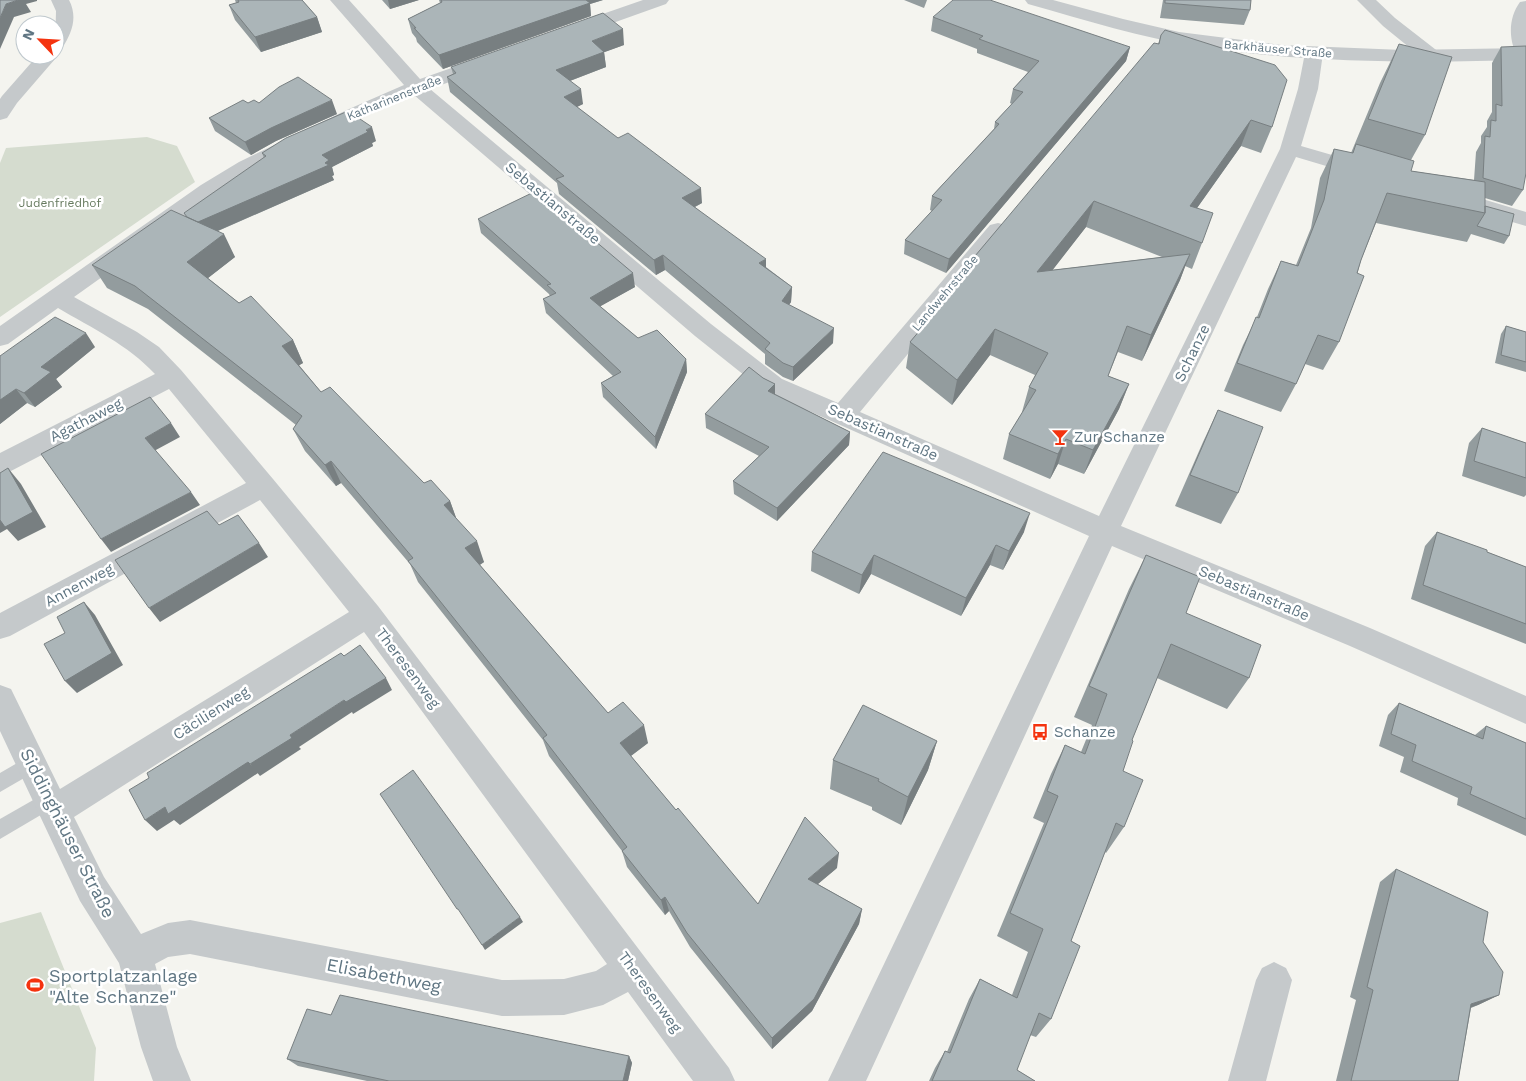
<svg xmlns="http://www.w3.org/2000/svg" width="1526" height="1081" viewBox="0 0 1526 1081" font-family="'Work Sans',sans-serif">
	<rect width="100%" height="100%" fill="#f4f4ef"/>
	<path fill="#d5dccf" d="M 147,137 L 177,146 L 195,182 L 0,317 L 0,163 L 6,148 Z
		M 41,912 L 96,1048 L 94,1081 L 0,1081 L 0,923 Z"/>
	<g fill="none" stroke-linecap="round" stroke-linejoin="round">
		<path fill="#c5c9cb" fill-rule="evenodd" d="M 31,755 L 38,758 L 40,764 L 38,770 L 0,792 L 0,773 Z
			M 49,791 L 56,794 L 58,800 L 56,806 L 0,839 L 0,819 Z"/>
		<path fill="#c5c9cb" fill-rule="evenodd" d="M 51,0 L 69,0 C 78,17 72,33 62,48 L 55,50 L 56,11 Z
			M 330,0 L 349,0 L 420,79 L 480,58 L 487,56 L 494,58 L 496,62 L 494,66 L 430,89 L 711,324 L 782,379 L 838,403 L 990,225 L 998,223 L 1006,225 L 1009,230 L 1006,235 L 860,412 L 1099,516 L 1280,149 L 1298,89 L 1305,53 L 1307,49 L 1314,47 L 1321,49 L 1323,53 L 1318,89 L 1301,146 L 1370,166 L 1373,171 L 1370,176 L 1363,177 L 1296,157 L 1121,526 L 1370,628 L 1526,696 L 1526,724 L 1350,646 L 1112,546 L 866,1081 L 828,1081 L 1089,536 L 764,391 L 695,336 L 414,95 L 363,117 L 253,172 L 217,195 L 74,297 L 137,332 L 159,347 L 181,370 L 273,479 L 378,606 L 729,1068 L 735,1081 L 693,1081 L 628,992 L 603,1005 L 564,1015 L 502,1016 L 190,954 L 168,957 L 155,964 L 177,1047 L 191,1081 L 153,1081 L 141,1047 L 119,963 L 80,901 L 0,731 L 0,685 L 11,689 L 60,789 L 349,612 L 260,500 L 10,636 L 0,639 L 0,613 L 246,483 L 169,389 L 9,472 L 0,475 L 0,453 L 155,374 C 128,345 92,328 58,308 L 8,344 L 0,346 L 0,326 L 201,185 L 239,162 L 349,109 L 404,85 ZM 364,632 L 607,964 L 596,971 L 564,979 L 502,980 L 190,920 L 168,923 L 141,934 L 104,877 L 74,817 Z
			M 643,0 L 669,0 L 666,4 L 582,34 L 575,36 L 568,34 L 566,30 L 568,26 Z
			M 1357,0 L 1376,0 L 1395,18 L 1440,53 L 1442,57 L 1440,61 L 1433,63 L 1426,61 L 1383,26 Z
			M 1526,1 L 1526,60 L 1519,58 C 1508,42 1508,18 1520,2 Z
			M 55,51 L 57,55 L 55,59 L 17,103 L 7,118 L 0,120 L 0,99 L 2,96 L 38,55 L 55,55 Z
			M 1479,198 L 1526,212 L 1526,226 L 1471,210 L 1468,205 L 1471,200 Z
			M 1274,962 L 1286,968 L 1292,980 L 1266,1081 L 1228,1081 L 1256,980 L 1262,968 Z"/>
		<path fill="#c5c9cb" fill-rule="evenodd" d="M 1025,0 L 1053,0 L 1123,19 L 1179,32 L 1281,45 L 1403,50 L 1526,48 L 1526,60 C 1417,63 1308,63 1201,47 C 1142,38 1085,20 1028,4 Z"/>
	</g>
	<path fill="#939c9e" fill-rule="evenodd" d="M 235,0 L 302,0 L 317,17 L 322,32 L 261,52 L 235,20 L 229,5 L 236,3 Z
		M 382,0 L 419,0 L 390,9 Z
		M 439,0 L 603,0 L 590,4 L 591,16 L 443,69 L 417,42 L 416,38 L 412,33 L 408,19 L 440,3 Z
		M 904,0 L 927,0 L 924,8 Z
		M 1163,0 L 1251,0 L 1250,10 L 1244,25 L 1160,18 Z
		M 933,17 L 1130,47 L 1126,61 L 946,273 L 904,254 L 905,240 L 932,211 L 930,210 L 932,196 L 994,129 L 995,122 L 1012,104 L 1010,103 L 1013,89 L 1028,72 L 977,53 L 977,49 L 931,31 Z
		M 1161,35 L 1272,127 L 1261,153 L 1241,146 L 1197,208 L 1202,243 L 1192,269 L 1185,266 L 1180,280 L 1142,361 L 1118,352 L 1108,376 L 1129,384 L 1119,409 L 1084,474 L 1058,464 L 1050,479 L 1003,459 L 1009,434 L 1023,412 L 1022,412 L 1029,387 L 1035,375 L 990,355 L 952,405 L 906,368 L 910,342 L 973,267 L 975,256 L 1158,44 ZM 1086,227 L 1162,257 L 1052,270 Z
		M 1399,44 L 1425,135 L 1411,160 L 1411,171 L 1474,180 L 1476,152 L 1481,143 L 1481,136 L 1487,127 L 1487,121 L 1492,112 L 1492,63 L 1501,47 L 1523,190 L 1512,206 L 1485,198 L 1485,206 L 1509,236 L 1504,244 L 1471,234 L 1467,242 L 1376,223 L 1361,260 L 1339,342 L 1323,370 L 1305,364 L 1296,384 L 1281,412 L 1224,391 L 1243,345 L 1257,317 L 1268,289 L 1281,261 L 1296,265 L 1311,228 L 1320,178 L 1334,149 L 1351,153 L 1380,83 Z
		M 624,45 L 604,52 L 606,67 L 570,81 L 583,104 L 577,107 L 702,203 L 695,207 L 766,267 L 792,287 L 791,302 L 789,305 L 833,343 L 793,381 L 783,377 L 765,364 L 765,354 L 665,270 L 656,275 L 559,194 L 557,183 L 450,92 L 447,77 L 453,74 L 451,67 Z
		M 248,103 L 259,103 L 337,114 L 276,141 L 251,155 L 215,131 L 209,118 Z
		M 376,141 L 372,143 L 373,146 L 332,167 L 334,175 L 332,176 L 334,180 L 218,231 L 235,257 L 208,278 L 239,303 L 293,340 L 303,363 L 299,365 L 321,392 L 424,483 L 450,501 L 456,518 L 484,562 L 480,565 L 608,713 L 648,743 L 631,756 L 676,810 L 758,904 L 837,868 L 818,884 L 862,909 L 859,924 L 812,1011 L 772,1049 L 690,947 L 669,911 L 665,915 L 627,867 L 622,851 L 549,756 L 543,740 L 418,582 L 410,564 L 341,483 L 336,486 L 305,451 L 293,429 L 296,425 L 148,309 L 107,288 L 92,265 L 186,217 L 264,158 L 262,153 Z
		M 478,219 L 635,287 L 600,306 L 638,338 L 686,359 L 687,372 L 656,449 L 603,397 L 601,383 L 613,376 L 546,313 L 543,299 L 550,296 L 549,294 L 481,233 Z
		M 1506,326 L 1526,332 L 1526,372 L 1495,363 L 1501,334 Z
		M 95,347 L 56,379 L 62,387 L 35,407 L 27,403 L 0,424 L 0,356 Z
		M 763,378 L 775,384 L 775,394 L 850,432 L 849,445 L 777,521 L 734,494 L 733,481 L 759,456 L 706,428 L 705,414 Z
		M 1218,410 L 1238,493 L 1221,524 L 1175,506 L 1203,442 Z
		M 1482,428 L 1526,443 L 1526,495 L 1524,497 L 1462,476 L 1469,443 Z
		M 1024,532 L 1003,570 L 990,565 L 961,616 L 871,574 L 859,594 L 811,571 L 812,552 Z
		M 1437,532 L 1487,552 L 1526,567 L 1526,644 L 1411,599 L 1425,546 Z
		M 1146,555 L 1186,613 L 1249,678 L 1227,709 L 1157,678 L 1132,740 L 1123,771 L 1124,827 L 1106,853 L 1105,852 L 1071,941 L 1051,1019 L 1036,1037 L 1030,1035 L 1017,1070 L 1035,1081 L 929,1081 L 935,1068 L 945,1051 L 947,1052 L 969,999 L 980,979 L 1012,995 L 1028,952 L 997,936 L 1044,823 L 1033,818 L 1051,774 L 1065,745 L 1081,752 L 1092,725 L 1074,717 L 1129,589 Z
		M 1399,703 L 1475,735 L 1486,726 L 1526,743 L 1526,836 L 1457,805 L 1458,798 L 1400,772 L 1404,757 L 1379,746 L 1388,715 Z
		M 937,741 L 928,770 L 901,825 L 872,810 L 872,807 L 830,789 L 833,760 Z
		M 1396,869 L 1483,942 L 1499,995 L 1478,1005 L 1471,1008 L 1458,1081 L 1336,1081 L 1356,1000 L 1350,997 L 1380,882 Z
		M 331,1015 L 629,1056 L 632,1063 L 628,1081 L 367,1081 L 298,1066 L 287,1059 Z"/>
	<path fill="#787f81" d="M 18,0 L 37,0 L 37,1 L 26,4 L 31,12 L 14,17 L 0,49 L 0,18 L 6,4 Z
		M 388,0 L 419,0 L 390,9 Z
		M 580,0 L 603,0 L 590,4 L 591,16 L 443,69 L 439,55 Z
		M 317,17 L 322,32 L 261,52 L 255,37 Z
		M 623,29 L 624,45 L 594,56 L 592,41 Z
		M 1130,47 L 1126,61 L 946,273 L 949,259 Z
		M 604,52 L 606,67 L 559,85 L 556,70 Z
		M 581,89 L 583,104 L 566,112 L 564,97 Z
		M 332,100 L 337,114 L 276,141 L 251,155 L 245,142 L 271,128 Z
		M 1251,120 L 1241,146 L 1180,232 L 1190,206 Z
		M 372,127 L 376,141 L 372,143 L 373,146 L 332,167 L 334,175 L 332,176 L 334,180 L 199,239 L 191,225 L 322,155 Z
		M 701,188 L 702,203 L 683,213 L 682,198 Z
		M 1094,201 L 1086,227 L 1031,298 L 1037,272 Z
		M 224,234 L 235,257 L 199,285 L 187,262 Z
		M 1190,254 L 1180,280 L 1142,361 L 1151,335 Z
		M 663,255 L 665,270 L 656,275 L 654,260 Z
		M 766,259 L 766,274 L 759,263 Z
		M 633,273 L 635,287 L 592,311 L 590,298 Z
		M 792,287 L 791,302 L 781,316 L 782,301 Z
		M 834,328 L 833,343 L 793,381 L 793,367 Z
		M 995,329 L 990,355 L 952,405 L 957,380 Z
		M 86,333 L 95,347 L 56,379 L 62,387 L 35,407 L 24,393 L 41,367 Z
		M 293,340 L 303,363 L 293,369 L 282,346 Z
		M 686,359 L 687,372 L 656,449 L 655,437 Z
		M 775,384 L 775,398 L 768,391 Z
		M 1129,384 L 1119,409 L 1084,474 L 1093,450 Z
		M 16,389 L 27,403 L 0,424 L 0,400 Z
		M 171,423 L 180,437 L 154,451 L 145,438 Z
		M 850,432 L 849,445 L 777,521 L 777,508 Z
		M 1066,439 L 1058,464 L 1050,479 L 1058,454 Z
		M 331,461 L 341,483 L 336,486 L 325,465 Z
		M 8,468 L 21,484 L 46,527 L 18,541 L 7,529 L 0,533 L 0,518 Z
		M 191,492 L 200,505 L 111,552 L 101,539 Z
		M 450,501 L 458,523 L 444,505 Z
		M 1030,513 L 1024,532 L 1003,570 L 1009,551 Z
		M 477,541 L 484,562 L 473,569 L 465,548 Z
		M 259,543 L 268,557 L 160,622 L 149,608 Z
		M 996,545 L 990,565 L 961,616 L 966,598 Z
		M 874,555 L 871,574 L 859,594 L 862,575 Z
		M 84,602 L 95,615 L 123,665 L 77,693 L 65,681 Z
		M 386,678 L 392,690 L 353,714 L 352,712 L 299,747 L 301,749 L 260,776 L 250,764 L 290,735 L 344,700 Z
		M 644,725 L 648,743 L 624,761 L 620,743 Z
		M 937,741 L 928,770 L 901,825 L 908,797 Z
		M 248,762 L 258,773 L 180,825 L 174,820 L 157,831 L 145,820 L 165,807 Z
		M 839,853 L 837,868 L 807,893 L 808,879 Z
		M 665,897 L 669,911 L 665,915 L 661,900 Z
		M 862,909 L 859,924 L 812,1011 L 772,1049 L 772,1038 Z
		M 520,917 L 523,922 L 485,950 L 482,945 Z
		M 1499,995 L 1478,1005 L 1451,1014 L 1471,1004 Z
		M 629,1056 L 632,1063 L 628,1081 L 623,1081 Z"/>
	<path fill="#abb5b8" stroke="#787f81" d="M 0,0 L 18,0 L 6,4 L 0,18 Z
		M 238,0 L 302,0 L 317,17 L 255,37 L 229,5 L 239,2 Z
		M 441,0 L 586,0 L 590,3 L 439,55 L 414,28 L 416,28 L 408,19 L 442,2 Z
		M 953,0 L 990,0 L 1130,47 L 949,259 L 905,240 L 942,200 L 932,196 L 999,124 L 995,122 L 1023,92 L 1013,89 L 1039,61 L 979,39 L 983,36 L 933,17 Z
		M 1165,0 L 1251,0 L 1250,10 L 1165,3 Z
		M 603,13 L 623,29 L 592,41 L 604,52 L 556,70 L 581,89 L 564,97 L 618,138 L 628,133 L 701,188 L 682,198 L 766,259 L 759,263 L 792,287 L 782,301 L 834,328 L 793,367 L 783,363 L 765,349 L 770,343 L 663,255 L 654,260 L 556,179 L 564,176 L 447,77 L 456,73 L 451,67 Z
		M 1165,30 L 1275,65 L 1287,80 L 1272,127 L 1251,120 L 1190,206 L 1213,213 L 1202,243 L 1094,201 L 1037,272 L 1190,254 L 1151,335 L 1127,326 L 1108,376 L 1129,384 L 1093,450 L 1066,439 L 1058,454 L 1009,434 L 1036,390 L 1029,387 L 1048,353 L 995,329 L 957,380 L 910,342 L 980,259 L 975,256 L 1154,43 L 1159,44 L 1161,35 Z
		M 1399,44 L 1452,57 L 1425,135 L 1368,119 Z
		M 1526,46 L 1526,173 L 1523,190 L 1483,178 L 1485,136 L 1490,137 L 1491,120 L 1496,121 L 1496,104 L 1502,106 L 1501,47 Z
		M 298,77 L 332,100 L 271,128 L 245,142 L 209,118 L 243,100 L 248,103 L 254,100 L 259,103 L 279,87 Z
		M 348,111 L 372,127 L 366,130 L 368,132 L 322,155 L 329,160 L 325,163 L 329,165 L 198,222 L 187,217 L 184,213 L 266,156 L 262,153 L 286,138 Z
		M 1356,144 L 1414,161 L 1411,171 L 1485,182 L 1485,213 L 1387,193 L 1361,260 L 1357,273 L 1364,276 L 1339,342 L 1318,335 L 1296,384 L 1237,363 L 1256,317 L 1259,318 L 1281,261 L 1298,266 L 1324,200 L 1334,149 L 1353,153 Z
		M 536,191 L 633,273 L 590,298 L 638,338 L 657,330 L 686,359 L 655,437 L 601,383 L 621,372 L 543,299 L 556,293 L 547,285 L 551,284 L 478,219 Z
		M 1485,206 L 1514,214 L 1509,236 L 1477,226 L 1485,213 Z
		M 171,210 L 224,234 L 187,262 L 239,303 L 251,296 L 293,340 L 282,346 L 321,392 L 330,387 L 424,483 L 431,480 L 450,501 L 444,505 L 477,541 L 465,548 L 608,713 L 623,702 L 644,725 L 620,743 L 676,810 L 678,808 L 758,904 L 805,817 L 839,853 L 808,879 L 862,909 L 814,999 L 772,1038 L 687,933 L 665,897 L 661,900 L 622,851 L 627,847 L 543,738 L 547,735 L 408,561 L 413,558 L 331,461 L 325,465 L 293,429 L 302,416 L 135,286 L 92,265 Z
		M 55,317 L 86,333 L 41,367 L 51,372 L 24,393 L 16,389 L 0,400 L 0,356 Z
		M 1506,326 L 1526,332 L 1526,362 L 1501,355 Z
		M 749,367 L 763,378 L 775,384 L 768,391 L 850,432 L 777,508 L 733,481 L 769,447 L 705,414 Z
		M 150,397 L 171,423 L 145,438 L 191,492 L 101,539 L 41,454 Z
		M 1218,410 L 1263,427 L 1238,493 L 1190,475 Z
		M 1482,428 L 1526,443 L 1526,478 L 1474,461 Z
		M 883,452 L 1030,513 L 1009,551 L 996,545 L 966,598 L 874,555 L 862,575 L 812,552 Z
		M 8,468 L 33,512 L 5,527 L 0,520 L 0,473 Z
		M 207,511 L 219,525 L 238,515 L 259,543 L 149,608 L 115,560 Z
		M 1437,532 L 1487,550 L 1487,552 L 1526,567 L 1526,624 L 1423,585 Z
		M 1146,555 L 1200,577 L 1186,613 L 1261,645 L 1249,678 L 1171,644 L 1132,740 L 1133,741 L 1123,771 L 1143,780 L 1124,827 L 1116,823 L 1071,941 L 1080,946 L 1051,1019 L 1039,1013 L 1017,1070 L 1035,1081 L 932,1081 L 945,1051 L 950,1053 L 980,979 L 1017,998 L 1043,929 L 1010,913 L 1058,796 L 1047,791 L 1065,745 L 1085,754 L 1107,694 L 1089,686 Z
		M 84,602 L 112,653 L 65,681 L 44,644 L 65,633 L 57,617 Z
		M 360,645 L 386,678 L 346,702 L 344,700 L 290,735 L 292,738 L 250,764 L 248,762 L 168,814 L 165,807 L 145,820 L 129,790 L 149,778 L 147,773 L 341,653 L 344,656 Z
		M 1399,703 L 1483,739 L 1486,726 L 1526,743 L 1526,819 L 1470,794 L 1472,787 L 1412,761 L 1416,745 L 1391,734 Z
		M 863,705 L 937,741 L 908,797 L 878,781 L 879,779 L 833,760 Z
		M 413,770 L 520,917 L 482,945 L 458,909 L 457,909 L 380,794 Z
		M 1396,869 L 1488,912 L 1483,942 L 1503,972 L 1499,995 L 1471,1004 L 1458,1081 L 1351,1081 L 1373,990 L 1367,987 Z
		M 340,995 L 629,1056 L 623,1081 L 389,1081 L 287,1059 L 307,1009 L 331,1015 Z"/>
	<defs>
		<g id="bar-bare" transform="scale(1.35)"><path d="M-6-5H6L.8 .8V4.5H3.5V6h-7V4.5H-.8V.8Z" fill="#f4330f" stroke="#fff" stroke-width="2.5" paint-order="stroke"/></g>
		<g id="bus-bare" transform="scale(1.35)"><path d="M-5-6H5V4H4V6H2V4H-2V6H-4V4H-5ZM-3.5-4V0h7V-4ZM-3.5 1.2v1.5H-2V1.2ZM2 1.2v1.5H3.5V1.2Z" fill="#f4330f" stroke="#fff" stroke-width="2.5" paint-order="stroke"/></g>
		<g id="stadium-bare" transform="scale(1.35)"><path d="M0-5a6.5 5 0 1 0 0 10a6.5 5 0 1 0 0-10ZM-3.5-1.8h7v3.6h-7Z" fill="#f4330f" stroke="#fff" stroke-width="2.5" paint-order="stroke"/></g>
	</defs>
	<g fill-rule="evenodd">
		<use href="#bar-bare" x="1060" y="437"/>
		<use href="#bus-bare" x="1040" y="732"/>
		<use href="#stadium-bare" x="35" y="985"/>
	</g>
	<g text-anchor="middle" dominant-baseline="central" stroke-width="5" stroke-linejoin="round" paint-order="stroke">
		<g font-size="12" fill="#607683" stroke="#fff">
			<text transform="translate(1278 49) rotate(5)">Barkhäuser Straße</text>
			<text transform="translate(394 98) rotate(-22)">Katharinenstraße</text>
			<text transform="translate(945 293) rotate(-50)">Landwehrstraße</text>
		</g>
		<g font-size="12" fill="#667a5f" stroke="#fff">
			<text x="60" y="203">Judenfriedhof</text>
		</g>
		<g font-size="15" fill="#607683" stroke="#fff">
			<text transform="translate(553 203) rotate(40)">Sebastianstraße</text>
			<text transform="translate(1192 353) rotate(-64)">Schanze</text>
			<text transform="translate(86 420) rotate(-27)">Agathaweg</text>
			<text transform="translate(883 432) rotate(24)">Sebastianstraße</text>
			<text transform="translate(79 585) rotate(-28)">Annenweg</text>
			<text transform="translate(1254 593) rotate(23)">Sebastianstraße</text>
			<text transform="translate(408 668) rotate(53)">Theresenweg</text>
			<text transform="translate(211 713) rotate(-32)">Cäcilienweg</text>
			<text transform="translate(650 992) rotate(54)">Theresenweg</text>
		</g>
		<g font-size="15" fill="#607683" stroke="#fff" text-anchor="start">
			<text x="1074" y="437">Zur Schanze</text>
			<text x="1054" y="732">Schanze</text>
		</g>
		<g font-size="18" fill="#607683" stroke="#fff">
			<text transform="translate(68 833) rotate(63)">Siddinghäuser Straße</text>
			<text transform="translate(384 975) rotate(11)">Elisabethweg</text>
		</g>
		<g font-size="18" fill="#607683" stroke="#fff" text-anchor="start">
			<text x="49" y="975">Sportplatzanlage<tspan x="49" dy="21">"Alte Schanze"</tspan></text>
		</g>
	</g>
	<g transform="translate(40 40) rotate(295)"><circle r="24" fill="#ffffff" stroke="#bfc8cd"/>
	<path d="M0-4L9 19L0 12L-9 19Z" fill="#f4330f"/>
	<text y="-8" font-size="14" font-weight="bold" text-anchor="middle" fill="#607683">N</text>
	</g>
</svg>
